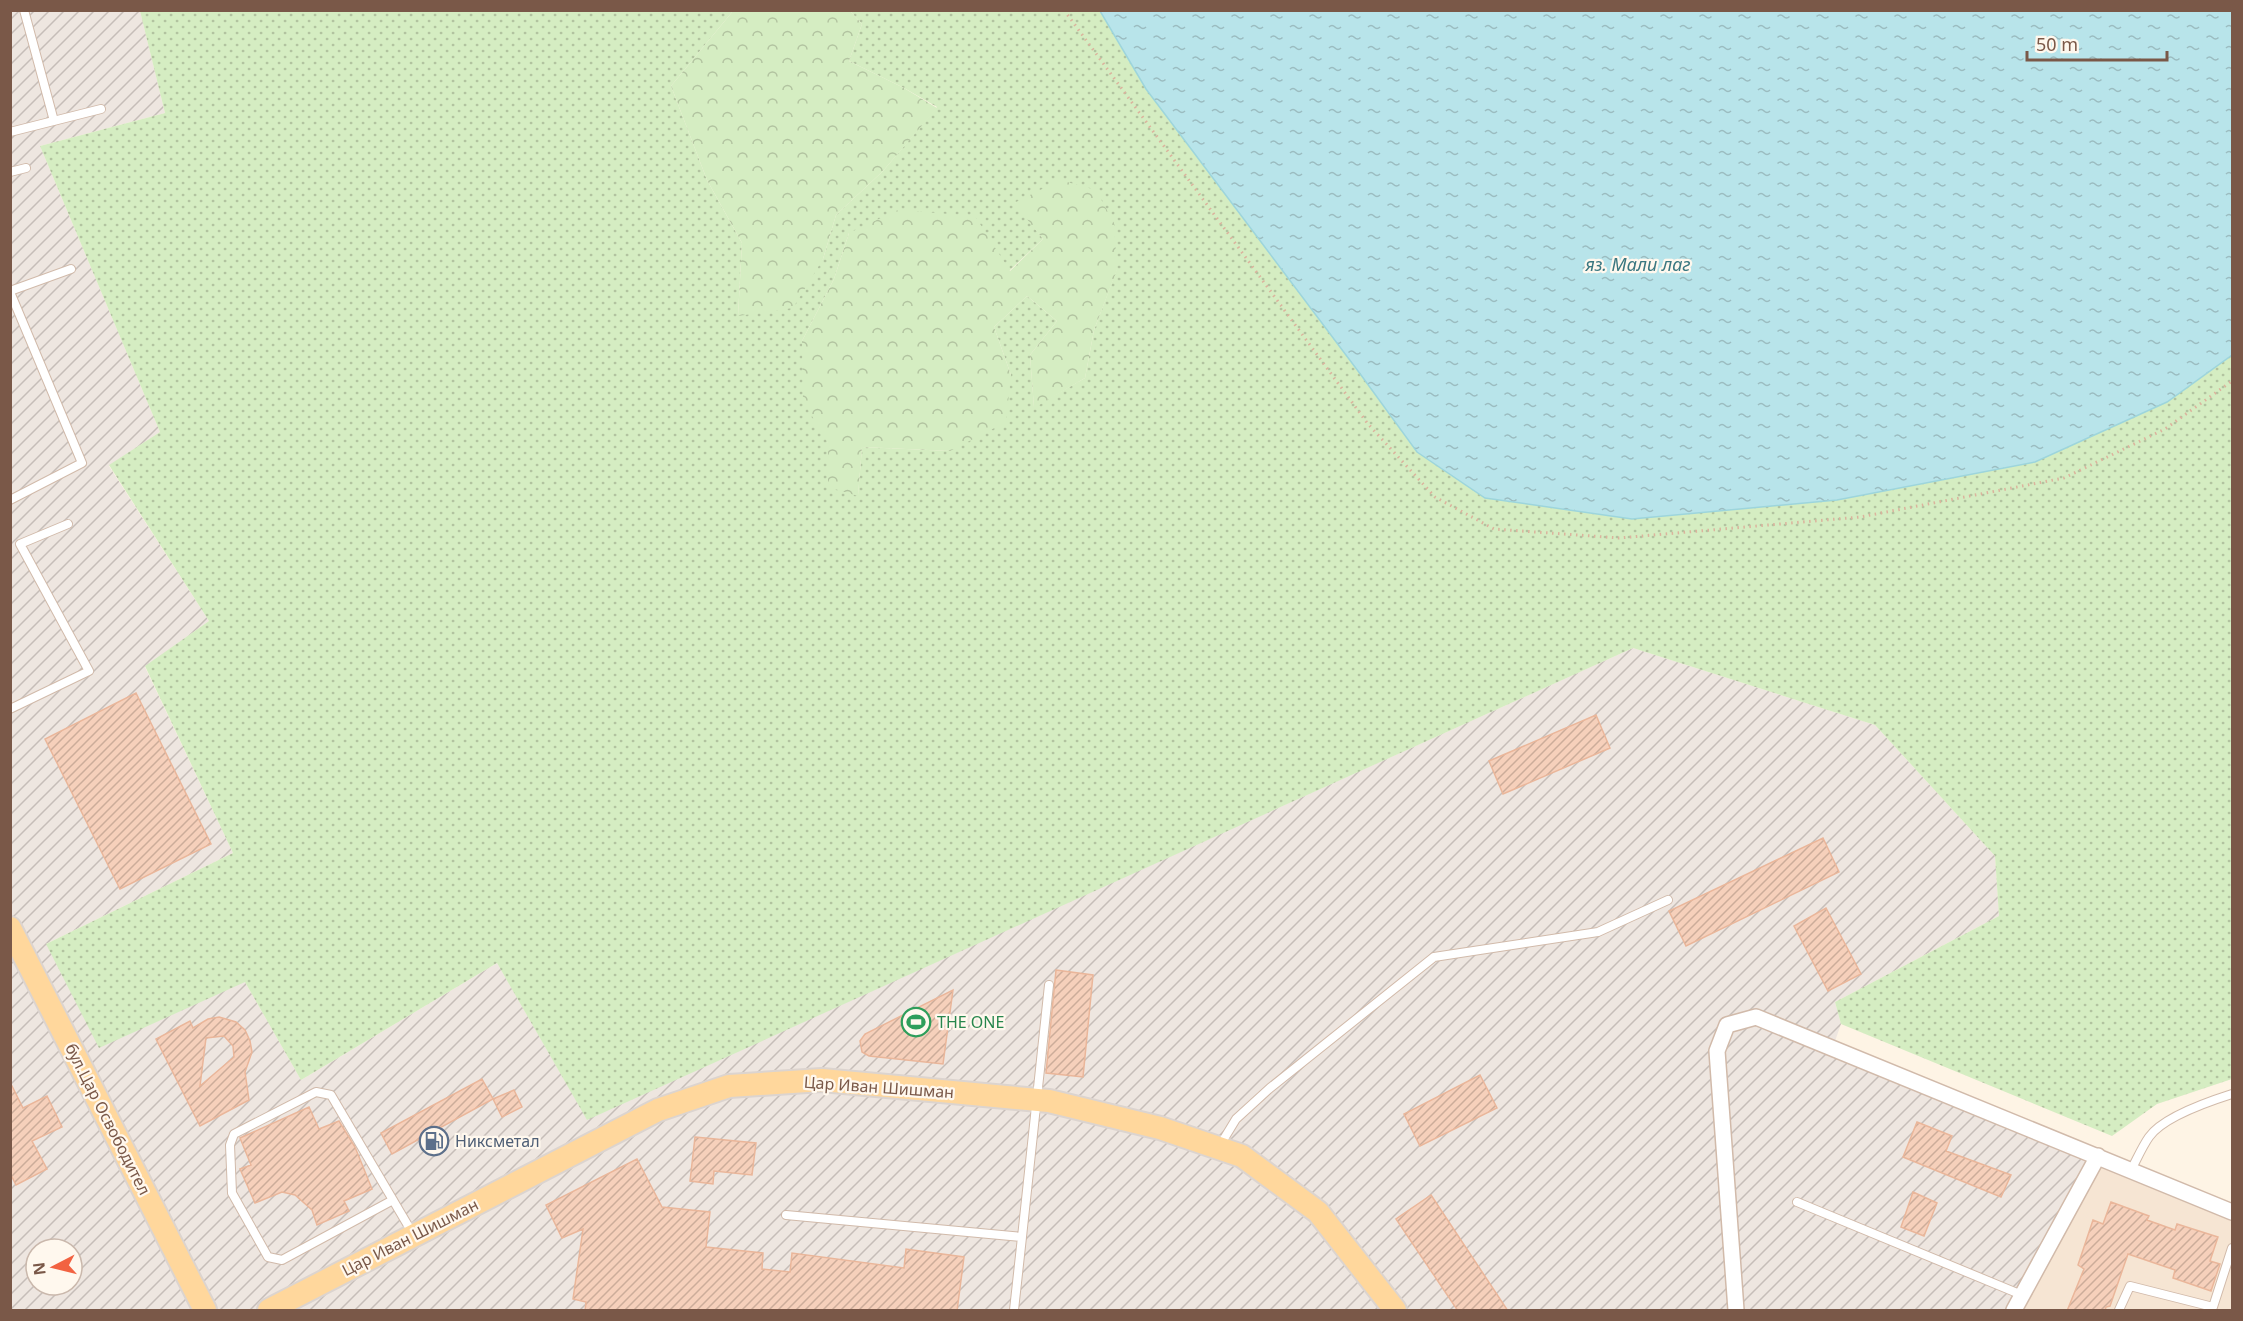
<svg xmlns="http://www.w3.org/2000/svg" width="2243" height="1321" viewBox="0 0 2243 1321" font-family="'Noto Sans',sans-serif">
	<defs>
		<pattern id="industrial-furrows" width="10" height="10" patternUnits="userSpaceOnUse" patternTransform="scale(1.5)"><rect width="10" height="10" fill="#eee6e0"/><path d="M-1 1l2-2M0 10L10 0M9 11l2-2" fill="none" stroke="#c6bdb8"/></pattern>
		<pattern id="grass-dots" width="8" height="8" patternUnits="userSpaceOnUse" patternTransform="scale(1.5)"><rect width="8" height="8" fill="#d5edc2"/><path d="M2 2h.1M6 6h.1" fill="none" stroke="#b2c3a0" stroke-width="1.8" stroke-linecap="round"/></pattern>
		<pattern id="forest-crowns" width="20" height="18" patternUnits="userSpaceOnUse" patternTransform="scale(1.5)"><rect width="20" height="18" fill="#d5edc2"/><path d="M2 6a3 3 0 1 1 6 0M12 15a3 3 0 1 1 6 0" fill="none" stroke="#b2c3a0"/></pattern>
		<pattern id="water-ripples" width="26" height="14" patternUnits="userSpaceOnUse" patternTransform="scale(1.5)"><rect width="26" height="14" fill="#b8e4ea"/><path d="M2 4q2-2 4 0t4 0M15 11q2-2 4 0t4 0" fill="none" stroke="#9bbcc0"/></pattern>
		<pattern id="building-hatch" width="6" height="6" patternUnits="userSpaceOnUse" patternTransform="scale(1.5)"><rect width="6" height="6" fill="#f6d0bb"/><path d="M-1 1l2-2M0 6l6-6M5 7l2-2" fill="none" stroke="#ccac9a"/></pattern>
	</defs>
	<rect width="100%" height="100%" fill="#fef4e5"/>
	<path fill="#f6e5d3" d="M 2098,1156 L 2232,1212 L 2232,1310 L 2015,1310 Z"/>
	<path fill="url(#industrial-furrows)" fill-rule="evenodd" d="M 10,11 L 140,11 L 165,113 L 40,146 L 160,432 L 109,466 L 209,621 L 145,667 L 233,853 L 46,944 L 245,982 L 301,1080 L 497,963 L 587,1119 L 1633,648 L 1875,725 L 1995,856 L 1999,916 L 1835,1002 L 1841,1024 L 1833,1047 L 2098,1156 L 2015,1310 L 11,1310 ZM 36,1249 L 72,1249 L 72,1285 L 36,1285 Z"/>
	<path fill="url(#grass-dots)" fill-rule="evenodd" d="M 140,11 L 733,11 L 671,86 L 707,180 L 742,243 L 738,316 L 823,259 L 836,215 L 883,171 L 937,107 L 904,88 L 849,61 L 862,24 L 850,11 L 1100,11 L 1146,89 L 1361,375 L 1417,452 L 2167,402 L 2232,355 L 2232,1079 L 2157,1104 L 2112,1136 L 1841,1024 L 1835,1002 L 1999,916 L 1995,856 L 1875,725 L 1633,648 L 587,1120 L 497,963 L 301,1080 L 245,982 L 99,1048 L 46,944 L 233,853 L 145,666 L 209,621 L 109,465 L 160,432 L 40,146 L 165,113 ZM 1015,202 L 1117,269 L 1094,330 L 1085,378 L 1034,407 L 1030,355 L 1057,321 L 1027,296 L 994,327 L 1011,375 L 950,451 L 862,447 L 858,495 L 828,486 L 828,443 L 802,341 L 834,279 L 849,233 L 1009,271 L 1043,239 Z"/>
	<path fill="url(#forest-crowns)" d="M 733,11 L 850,11 L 862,24 L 849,61 L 904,88 L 937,108 L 883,171 L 836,215 L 823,259 L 793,308 L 738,316 L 742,243 L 707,180 L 671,86 Z
		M 1060,180 L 1096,190 L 1114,223 L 1117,270 L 1094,330 L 1085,378 L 1034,408 L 1030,355 L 1057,321 L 1027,296 L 994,327 L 1011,375 L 1006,422 L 950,451 L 862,447 L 858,496 L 828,487 L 828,443 L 803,401 L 802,341 L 834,279 L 849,233 L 898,210 L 975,216 L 1010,271 L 1043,239 L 1014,203 Z"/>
	<path fill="url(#water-ripples)" stroke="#9dd5dc" stroke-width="1.5" d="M 1100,11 L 2232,11 L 2232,355 L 2167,402 L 2035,462 L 1837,500 L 1632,519 L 1485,498 L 1417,452 L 1361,375 L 1146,89 Z"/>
	<path fill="url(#building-hatch)" stroke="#eab69a" stroke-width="1.5" fill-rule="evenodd" d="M 136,693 L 211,844 L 120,889 L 45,739 Z
		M 1596,715 L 1610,748 L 1503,794 L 1489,761 Z
		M 1823,838 L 1839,872 L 1686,946 L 1669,911 Z
		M 1826,908 L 1861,974 L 1828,991 L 1794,926 Z
		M 1056,970 L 1093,975 L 1083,1077 L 1046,1073 Z
		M 953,990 L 943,1064 L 869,1056 L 862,1052 L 860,1041 L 865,1034 Z
		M 219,1017 L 236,1022 L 245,1030 L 250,1041 L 252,1052 L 245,1072 L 249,1100 L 200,1126 L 156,1039 L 190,1021 L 193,1028 L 208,1019 ZM 224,1036 L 233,1046 L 234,1057 L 200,1086 L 206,1038 Z
		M 1480,1075 L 1497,1108 L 1420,1146 L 1404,1114 Z
		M 482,1079 L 493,1099 L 392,1154 L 381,1133 Z
		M 10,1082 L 23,1108 L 47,1096 L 62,1127 L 32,1141 L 47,1169 L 16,1185 L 10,1173 Z
		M 514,1090 L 522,1107 L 502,1117 L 493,1099 Z
		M 309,1107 L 319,1129 L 339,1121 L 355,1147 L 372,1189 L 344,1201 L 349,1211 L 317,1225 L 312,1210 L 295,1195 L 282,1192 L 255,1203 L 240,1169 L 251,1165 L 240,1138 Z
		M 1917,1122 L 1952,1136 L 1946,1151 L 2011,1175 L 2001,1197 L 1903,1157 Z
		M 695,1137 L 756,1143 L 752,1175 L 714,1171 L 713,1184 L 690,1181 Z
		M 637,1159 L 662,1207 L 710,1212 L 706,1247 L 763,1253 L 762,1269 L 790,1272 L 792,1253 L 904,1268 L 906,1249 L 964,1257 L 957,1311 L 585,1311 L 586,1302 L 573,1299 L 583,1229 L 562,1238 L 546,1205 Z
		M 1913,1192 L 1937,1203 L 1924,1236 L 1901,1227 Z
		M 1431,1195 L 1508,1311 L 1458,1311 L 1396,1219 Z
		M 2111,1202 L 2149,1216 L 2147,1220 L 2175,1230 L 2177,1224 L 2218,1237 L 2210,1261 L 2220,1264 L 2211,1291 L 2173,1278 L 2175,1270 L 2128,1254 L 2110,1306 L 2106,1307 L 2105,1311 L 2067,1311 L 2084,1269 L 2078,1265 L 2093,1220 L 2103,1224 Z"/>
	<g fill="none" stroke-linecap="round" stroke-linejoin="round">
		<g stroke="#d1baaa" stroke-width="10">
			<path id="service" d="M 24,10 L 54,121
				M 10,132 L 101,109
				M 10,172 L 26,168
				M 10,291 L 71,269
				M 10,292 L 82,463 L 10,500
				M 10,709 L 89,671 L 20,544 L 68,524
				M 1219,1147 L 1236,1119 L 1270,1088 L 1434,957 L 1598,932 L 1668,900
				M 2131,1170 C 2137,1159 2142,1147 2149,1137 C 2163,1117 2210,1101 2232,1094
				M 393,1200 L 282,1260 L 268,1257 L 232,1193 L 230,1145 L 234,1134 L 316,1092 L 331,1095 L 413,1234
				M 1797,1202 L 2022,1295
				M 786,1215 L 1022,1237 L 1049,985
				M 1014,1310 L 1022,1237
				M 2119,1310 L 2130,1286 L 2213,1307 L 2232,1248"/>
		</g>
		<g stroke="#d1baaa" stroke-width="18">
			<path id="minor" d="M 1736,1310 L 1717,1051 L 1727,1025 L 1756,1017 L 2232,1212
				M 2014,1310 L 2098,1156"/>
		</g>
		<g stroke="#dcd4cf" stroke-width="26">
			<path id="primary" d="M 10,928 L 205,1310
				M 269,1310 L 658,1110 L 729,1086 L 822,1080 L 1049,1101 L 1160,1128 L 1242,1156 L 1318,1212 L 1395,1310"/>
		</g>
		<path stroke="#dbb39d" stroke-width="3" stroke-dasharray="1.5 4.5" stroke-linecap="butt" d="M 1064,10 L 1368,424 L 1435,497 L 1494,529 L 1619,538 L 1860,517 L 2064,478 L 2165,429 L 2232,381"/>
		<use href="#service" stroke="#fff" stroke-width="8"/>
		<use href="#minor" stroke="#fff" stroke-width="15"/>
		<use href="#primary" stroke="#ffd79c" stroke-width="22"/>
	</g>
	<defs>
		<g id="stadium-ring" transform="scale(1.5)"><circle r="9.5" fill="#fff8ee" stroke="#2e9e5b" stroke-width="1.5"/><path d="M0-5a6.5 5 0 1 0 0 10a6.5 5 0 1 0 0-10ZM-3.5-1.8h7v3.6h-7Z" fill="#2e9e5b"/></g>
		<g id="fuel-ring" transform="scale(1.5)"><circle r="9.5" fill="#fff8ee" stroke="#5c6f8a" stroke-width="1.5"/><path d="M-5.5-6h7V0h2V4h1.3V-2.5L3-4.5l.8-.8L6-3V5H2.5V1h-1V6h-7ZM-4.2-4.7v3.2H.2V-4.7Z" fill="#5c6f8a"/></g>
	</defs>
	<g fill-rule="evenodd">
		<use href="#stadium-ring" x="916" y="1022"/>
		<use href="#fuel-ring" x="434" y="1141"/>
	</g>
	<g text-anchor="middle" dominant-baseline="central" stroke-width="4.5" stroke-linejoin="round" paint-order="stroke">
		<g font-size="16" fill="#27864d" stroke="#fff8ee" text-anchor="start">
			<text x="937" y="1022">THE ONE</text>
		</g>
		<g font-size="16" fill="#7a5848" stroke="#fff8ee">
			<text transform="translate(879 1087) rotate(4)">Цар Иван Шишман</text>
			<text transform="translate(108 1119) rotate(63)">бул.Цар Освободител</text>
			<text transform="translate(410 1237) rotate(-27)">Цар Иван Шишман</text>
		</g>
		<g font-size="16" fill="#4e5e75" stroke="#fff8ee" text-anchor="start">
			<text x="455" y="1141">Никсметал</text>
		</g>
		<g font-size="18" font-style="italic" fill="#3a7780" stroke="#fff8ee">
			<text x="1638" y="264">яз. Мали лаг</text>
		</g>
	</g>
	<rect width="2243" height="1321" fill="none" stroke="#7a5848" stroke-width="24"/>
	<g transform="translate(54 1267) rotate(263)"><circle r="28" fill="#fff8ee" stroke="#cab8ac" stroke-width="1.5"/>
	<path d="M0-4.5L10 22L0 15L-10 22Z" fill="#f26241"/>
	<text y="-9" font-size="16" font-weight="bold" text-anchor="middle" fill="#7a5848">N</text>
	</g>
	<path d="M2027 51v9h140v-9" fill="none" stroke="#7a5848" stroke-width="3"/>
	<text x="2036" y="51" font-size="18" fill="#7a5848" stroke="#fff8ee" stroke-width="4.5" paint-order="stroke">50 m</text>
</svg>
